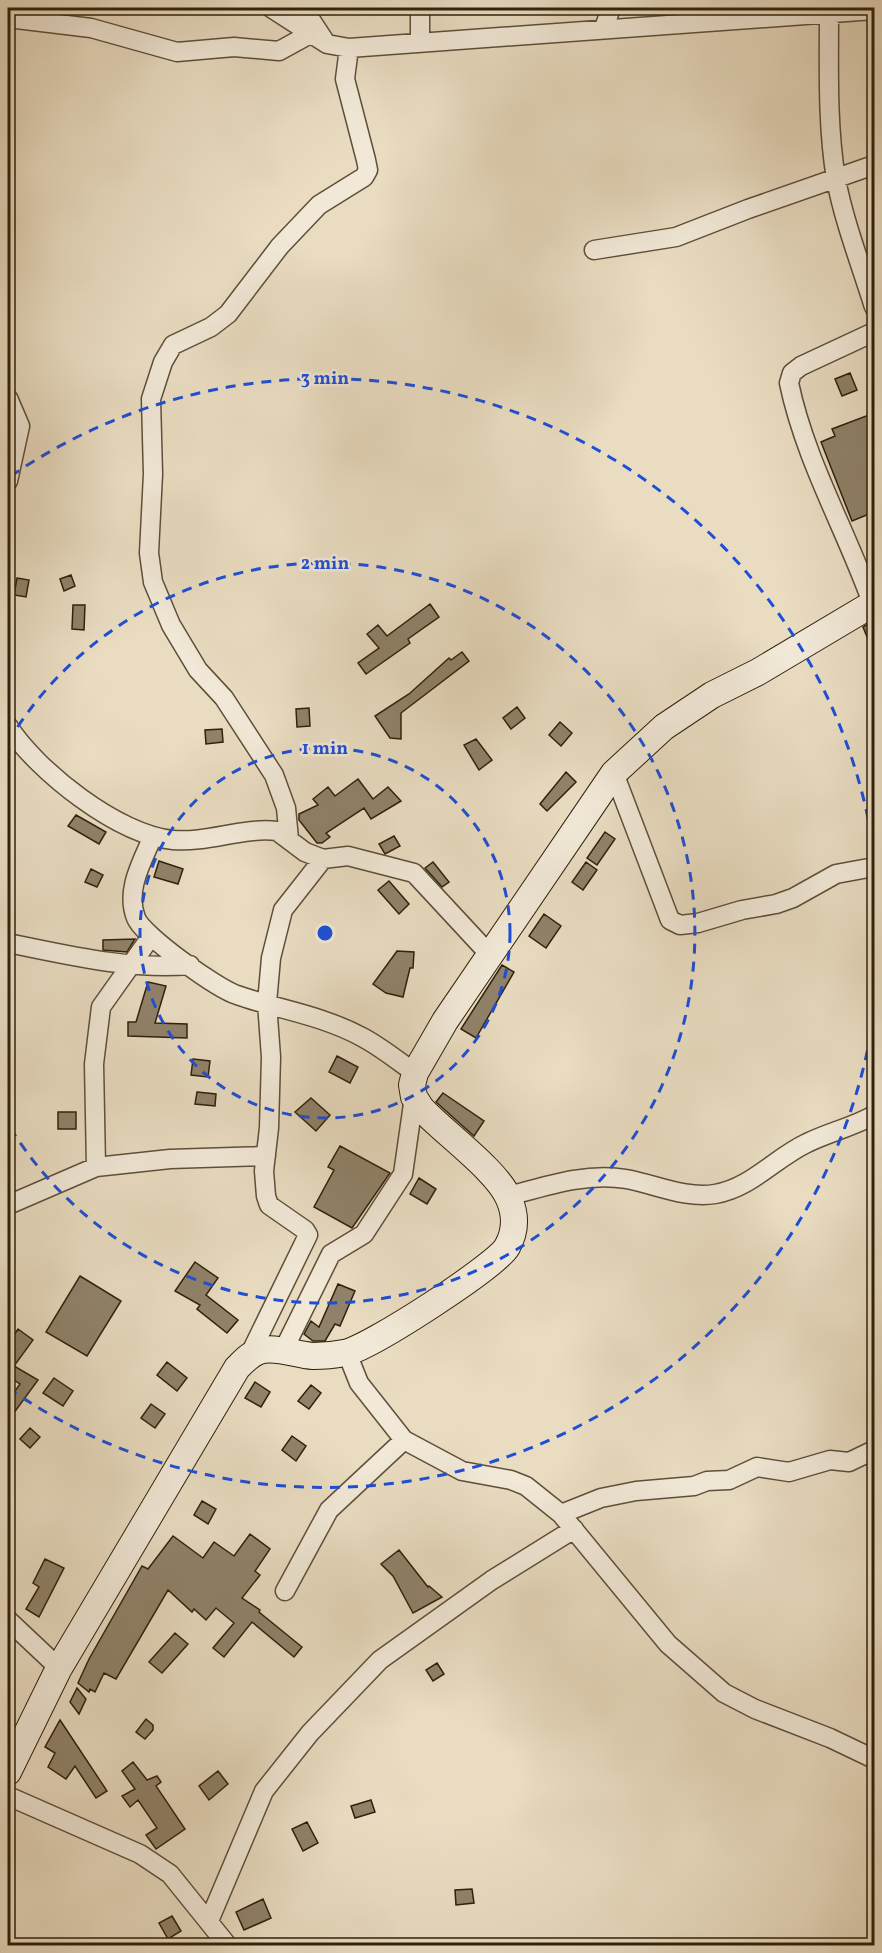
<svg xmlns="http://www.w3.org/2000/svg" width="882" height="1953" viewBox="0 0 882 1953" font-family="Vollkorn,serif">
	<rect width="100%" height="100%" fill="#e9dcc1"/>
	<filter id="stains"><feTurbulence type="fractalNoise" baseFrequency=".00333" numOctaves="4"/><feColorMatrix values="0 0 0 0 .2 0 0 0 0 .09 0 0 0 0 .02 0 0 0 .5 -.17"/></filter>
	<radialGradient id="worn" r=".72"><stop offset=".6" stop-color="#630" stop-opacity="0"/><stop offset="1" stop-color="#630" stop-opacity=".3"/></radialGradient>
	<path fill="#90826a" stroke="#2f200c" stroke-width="1.5" d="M 850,373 L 857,390 L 842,396 L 835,379 Z
		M 874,413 L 874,512 L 852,521 L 821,442 L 835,436 L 832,429 Z
		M 71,575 L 75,586 L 64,591 L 60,579 Z
		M 17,578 L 29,580 L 26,597 L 14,595 Z
		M 430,604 L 439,617 L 408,639 L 410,643 L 366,674 L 358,663 L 379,648 L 367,634 L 378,625 L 387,636 Z
		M 73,605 L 85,605 L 84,630 L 72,629 Z
		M 874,620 L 874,654 L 863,627 Z
		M 462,652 L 469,661 L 401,713 L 401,739 L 390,738 L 375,716 L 409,694 L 449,658 L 451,660 Z
		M 517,707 L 525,718 L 511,729 L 503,718 Z
		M 309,708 L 310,726 L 297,727 L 296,709 Z
		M 560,722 L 572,733 L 561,746 L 549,735 Z
		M 222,729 L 223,742 L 206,744 L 205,730 Z
		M 476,739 L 492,760 L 479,770 L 464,745 Z
		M 566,772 L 576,782 L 547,811 L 540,804 Z
		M 358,779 L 373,799 L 388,787 L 401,801 L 371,819 L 364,808 L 326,833 L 330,837 L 322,843 L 317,843 L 299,820 L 299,814 L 318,805 L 313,799 L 328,787 L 335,796 Z
		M 76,815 L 106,832 L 99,844 L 68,826 Z
		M 605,832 L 615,839 L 597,865 L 587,858 Z
		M 394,836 L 400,846 L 385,854 L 379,844 Z
		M 159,861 L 183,869 L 178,884 L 154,877 Z
		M 433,862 L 449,882 L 442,887 L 425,868 Z
		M 586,862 L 597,870 L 583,890 L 572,882 Z
		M 91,869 L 103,875 L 97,887 L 85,882 Z
		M 389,881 L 409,904 L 399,914 L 378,890 Z
		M 544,914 L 561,926 L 546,948 L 529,936 Z
		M 135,939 L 127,952 L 103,950 L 103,940 Z
		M 397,951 L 414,952 L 413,968 L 410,968 L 403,997 L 386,993 L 373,984 Z
		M 502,965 L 514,972 L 476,1038 L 461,1029 Z
		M 148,982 L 166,986 L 155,1023 L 187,1024 L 187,1038 L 128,1036 L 128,1022 L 136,1022 Z
		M 337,1056 L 358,1067 L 350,1083 L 329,1072 Z
		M 193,1059 L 210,1061 L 208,1077 L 191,1075 Z
		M 197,1092 L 216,1094 L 215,1106 L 195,1104 Z
		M 443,1093 L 484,1121 L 474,1136 L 436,1102 Z
		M 311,1098 L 330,1115 L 316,1131 L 295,1112 Z
		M 58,1112 L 76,1112 L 76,1129 L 58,1129 Z
		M 340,1146 L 390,1173 L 352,1228 L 314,1207 L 334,1170 L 328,1167 Z
		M 419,1178 L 436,1189 L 427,1204 L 410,1194 Z
		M 195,1262 L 218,1278 L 206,1295 L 238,1320 L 227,1333 L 197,1309 L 200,1305 L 175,1291 Z
		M 80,1276 L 121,1301 L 87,1356 L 46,1332 Z
		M 338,1284 L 355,1291 L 340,1326 L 335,1324 L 325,1341 L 313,1341 L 304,1334 L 311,1321 L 319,1327 Z
		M 18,1329 L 33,1340 L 14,1366 L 38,1380 L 8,1421 L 8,1401 L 20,1384 L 8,1376 L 8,1344 Z
		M 167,1362 L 187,1378 L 177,1391 L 157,1375 Z
		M 54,1378 L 73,1391 L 63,1406 L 43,1393 Z
		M 255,1382 L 270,1392 L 261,1407 L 245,1398 Z
		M 311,1385 L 321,1393 L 309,1409 L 298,1401 Z
		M 151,1404 L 165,1414 L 155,1428 L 141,1418 Z
		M 30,1428 L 40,1437 L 30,1448 L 20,1439 Z
		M 292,1436 L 306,1446 L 296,1461 L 282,1450 Z
		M 202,1501 L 216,1509 L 208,1524 L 194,1515 Z
		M 250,1534 L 270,1549 L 255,1571 L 260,1575 L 242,1598 L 260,1610 L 259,1612 L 302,1647 L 294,1657 L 252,1622 L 224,1657 L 213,1648 L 234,1623 L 216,1608 L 206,1620 L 194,1609 L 192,1612 L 168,1590 L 116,1679 L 104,1673 L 95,1692 L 90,1689 L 89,1692 L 78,1683 L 89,1659 L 142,1566 L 148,1569 L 173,1536 L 203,1558 L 214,1542 L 234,1556 Z
		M 399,1550 L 428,1587 L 429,1586 L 442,1597 L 413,1613 L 393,1576 L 381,1564 Z
		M 45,1559 L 64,1568 L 39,1617 L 26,1609 L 39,1587 L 33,1583 Z
		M 175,1633 L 188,1644 L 162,1673 L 149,1662 Z
		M 437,1663 L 444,1674 L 433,1681 L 426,1670 Z
		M 77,1688 L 86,1699 L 79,1714 L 70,1702 Z
		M 146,1719 L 153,1725 L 153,1730 L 145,1739 L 136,1732 Z
		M 60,1720 L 107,1791 L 96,1798 L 75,1766 L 66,1779 L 48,1767 L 55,1753 L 45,1747 Z
		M 133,1762 L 147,1780 L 157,1776 L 161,1782 L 156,1786 L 185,1829 L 156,1849 L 146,1835 L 157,1828 L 138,1800 L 130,1807 L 122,1796 L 135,1789 L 122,1771 Z
		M 218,1771 L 228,1784 L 209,1800 L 199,1786 Z
		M 371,1800 L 375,1812 L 355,1818 L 351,1806 Z
		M 307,1822 L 318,1843 L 303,1851 L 292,1829 Z
		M 472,1889 L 474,1903 L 456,1905 L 455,1890 Z
		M 263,1899 L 271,1918 L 244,1930 L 236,1912 Z
		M 172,1916 L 181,1931 L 168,1939 L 159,1923 Z"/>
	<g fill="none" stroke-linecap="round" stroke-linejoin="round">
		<g stroke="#5e4f39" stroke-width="21">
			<path id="minor" d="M 271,8 L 327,44 L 349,48 L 874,10
				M 303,8 L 324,40
				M 829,13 C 829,68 827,124 836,179 C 844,222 861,265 874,307
				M 8,18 L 91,28 L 177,52 L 234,47 L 279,51 L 310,34
				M 604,28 L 611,8
				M 420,43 L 420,8
				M 594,250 L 676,237 L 748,209 L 874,165
				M 8,398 L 20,426 L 8,481
				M 872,603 C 846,530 805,460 789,383 L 792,373 L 801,366 L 874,332
				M 8,726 C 37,771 118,835 173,840 C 208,843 243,827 277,831 L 305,852 L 323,859 L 348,856 L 414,873 L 491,956
				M 614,773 L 670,920 L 680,925 L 698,923 L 742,910 L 776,904 L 793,898 L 836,874 L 874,867
				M 153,836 C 142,862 125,890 136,918 C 143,936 218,989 237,995 C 280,1010 321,1015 362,1037 C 381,1047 398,1061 415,1073
				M 289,839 L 286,808 L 274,775 L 224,698 L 198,670 L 171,625 L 153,582 L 149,553 L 153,474 L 151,399 L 163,362 L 173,345 L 211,327 L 228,314 L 280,246 L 319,205 L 364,177 L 368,170 L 366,160 L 345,79 L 349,48
				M 8,943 C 68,955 128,970 190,965
				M 96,1167 L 94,1064 L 101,1007 L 150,938
				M 509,1196 C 546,1186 587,1172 626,1179 C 655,1184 685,1199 715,1194 C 751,1188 775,1158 807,1143 C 829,1132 853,1127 874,1115
				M 8,1205 L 96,1167 L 170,1159 L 266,1156
				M 283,1351 L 331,1254 L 364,1234 L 403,1174 L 414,1097
				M 347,1353 L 359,1383 L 404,1440 L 462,1471 L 511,1480 L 526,1486 L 561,1514 L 668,1644 L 724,1693 L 755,1709 L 830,1738 L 874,1759
				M 249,1356 L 308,1235 L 305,1230 L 269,1205 L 266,1196 L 264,1171 L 269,1128 L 271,1057 L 267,1003 L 271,958 L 283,910 L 323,859
				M 561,1514 L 601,1498 L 636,1491 L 694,1486 L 707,1481 L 729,1480 L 757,1467 L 789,1472 L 830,1460 L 849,1462 L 874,1450
				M 285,1591 L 329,1510 L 404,1440
				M 8,1620 L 59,1668
				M 8,1796 L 140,1854 L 170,1874 L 228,1946
				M 209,1921 L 264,1791 L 310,1733 L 380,1660 L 492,1580 L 574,1529"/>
		</g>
		<g stroke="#2f200c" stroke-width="28">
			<path id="secondary" d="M 8,1772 L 59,1668 L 237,1368 C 244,1361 252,1352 263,1350 C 279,1347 297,1355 313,1356 C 323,1356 334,1355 344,1353 C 367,1350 496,1266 507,1247 C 516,1231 516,1215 509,1199 C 498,1171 443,1132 421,1108 L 414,1097 L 412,1085 L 415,1073 L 445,1021 L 614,773 L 664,727 L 712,695 L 758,672 L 874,603"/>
		</g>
		<use href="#minor" stroke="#f1e8d7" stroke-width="18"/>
		<use href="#secondary" stroke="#f1e8d7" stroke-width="26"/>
	</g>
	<g fill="none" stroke="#1d4ed8" stroke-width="3" stroke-dasharray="10 8">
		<circle cx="325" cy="933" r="185"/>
		<path d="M8 742A370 370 0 1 1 8 1124"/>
		<path d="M874 1015A555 555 0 0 1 11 1390M11 476A555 555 0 0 1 874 851"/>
	</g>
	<circle cx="325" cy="933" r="9" fill="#1d4ed8" stroke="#f1e8d7" stroke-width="3"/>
	<g font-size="18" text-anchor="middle" font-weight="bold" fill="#1d4ed8" stroke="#f1e8d7" stroke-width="5" stroke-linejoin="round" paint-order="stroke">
		<text x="325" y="384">3 min</text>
		<text x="325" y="569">2 min</text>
		<text x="325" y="754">1 min</text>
	</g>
	<rect width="882" height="1953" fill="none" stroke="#e9dcc1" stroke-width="30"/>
	<rect x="9" y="9" width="864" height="1935" fill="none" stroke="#2f200c" stroke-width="3"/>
	<rect x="15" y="15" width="852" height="1923" fill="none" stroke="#2f200c" stroke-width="1.5"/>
	<rect width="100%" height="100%" filter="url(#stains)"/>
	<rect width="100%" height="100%" fill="url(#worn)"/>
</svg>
